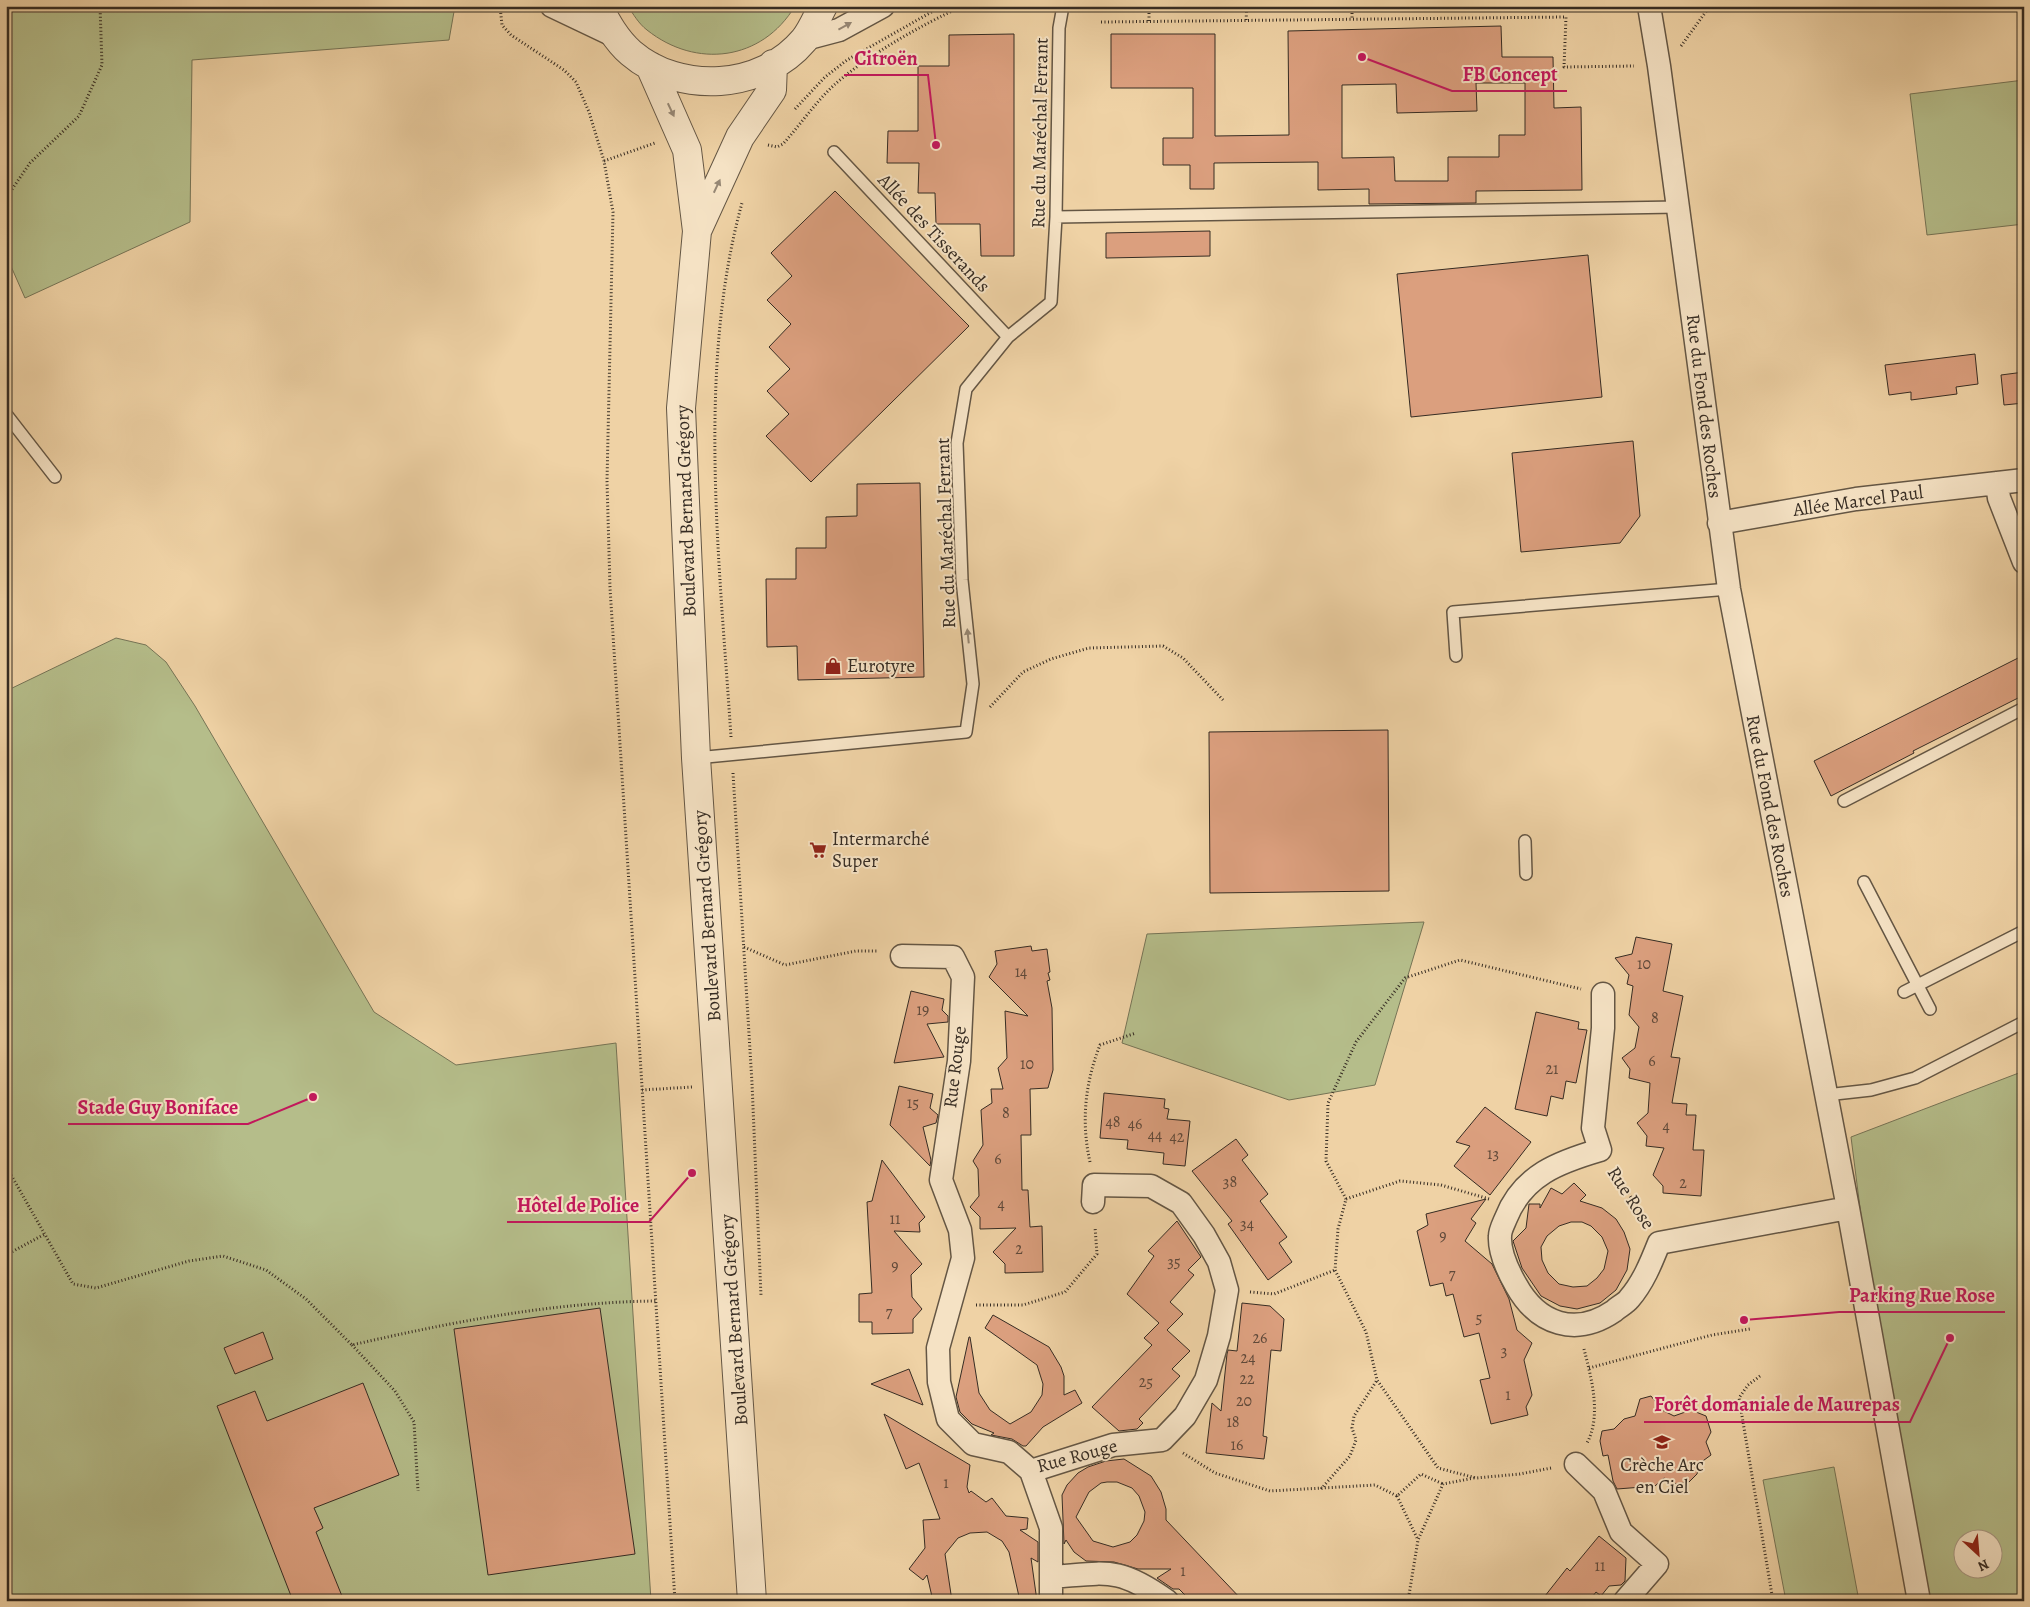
<svg xmlns="http://www.w3.org/2000/svg" width="2030" height="1607" viewBox="0 0 2030 1607" font-family="Alegreya,serif">
	<rect width="100%" height="100%" fill="#efd2a5"/>
	<filter id="stains"><feTurbulence type="fractalNoise" baseFrequency=".004" numOctaves="4"/><feColorMatrix values="0 0 0 0 .2 0 0 0 0 .09 0 0 0 0 .02 0 0 0 .5 -.17"/></filter>
	<radialGradient id="worn" r=".72"><stop offset=".6" stop-color="#630" stop-opacity="0"/><stop offset="1" stop-color="#630" stop-opacity=".3"/></radialGradient>
	<path fill="#b5bd8a" stroke="#767456" fill-rule="evenodd" d="M 6,6 L 418,9 L 455,6 L 449,40 L 192,60 L 190,222 L 25,298 L 6,255 Z
		M 628,6 L 795,6 C 762,61 696,69 647,30 C 639,24 633,14 628,6 Z
		M 2024,80 L 2024,224 L 1927,235 L 1910,94 Z
		M 116,638 L 146,645 L 166,662 L 195,706 L 374,1012 L 456,1065 L 616,1043 L 651,1601 L 6,1601 L 6,691 Z
		M 1424,922 L 1375,1085 L 1289,1100 L 1122,1043 L 1147,934 Z
		M 2024,1071 L 2024,1601 L 1910,1601 L 1851,1137 ZM 1962,1540 L 1992,1540 L 1992,1570 L 1962,1570 Z
		M 1834,1467 L 1859,1601 L 1786,1601 L 1763,1480 Z"/>
	<path fill="#db9f7e" stroke="#362c23" fill-rule="evenodd" d="M 1501,26 L 1502,57 L 1553,57 L 1554,108 L 1581,107 L 1582,190 L 1476,191 L 1476,203 L 1369,204 L 1369,189 L 1318,190 L 1318,162 L 1214,163 L 1214,189 L 1190,189 L 1190,165 L 1163,165 L 1163,138 L 1193,138 L 1193,88 L 1111,88 L 1111,34 L 1215,34 L 1215,136 L 1289,135 L 1288,31 ZM 1476,83 L 1525,83 L 1525,135 L 1499,135 L 1499,157 L 1448,157 L 1448,181 L 1395,181 L 1394,157 L 1342,158 L 1342,85 L 1396,84 L 1397,113 L 1477,111 Z
		M 1014,34 L 1014,256 L 981,256 L 980,224 L 936,224 L 935,193 L 918,193 L 919,163 L 887,163 L 888,131 L 918,131 L 918,66 L 949,66 L 949,35 Z
		M 835,191 L 969,326 L 811,482 L 766,436 L 789,414 L 767,391 L 790,369 L 769,347 L 791,324 L 767,300 L 792,276 L 771,253 Z
		M 1210,231 L 1210,256 L 1106,258 L 1106,233 Z
		M 1588,255 L 1602,397 L 1411,417 L 1397,274 Z
		M 1975,354 L 1978,384 L 1956,387 L 1957,394 L 1911,400 L 1911,392 L 1889,395 L 1885,365 Z
		M 2024,372 L 2024,403 L 2004,405 L 2001,375 Z
		M 1633,441 L 1640,516 L 1620,543 L 1521,552 L 1512,453 Z
		M 920,483 L 924,677 L 798,680 L 797,646 L 767,647 L 766,579 L 796,579 L 796,548 L 826,548 L 826,517 L 857,516 L 857,484 Z
		M 2024,655 L 2024,695 L 1913,751 L 1914,753 L 1831,796 L 1814,761 Z
		M 1388,730 L 1389,891 L 1210,893 L 1209,732 Z
		M 1636,937 L 1672,944 L 1663,991 L 1683,996 L 1671,1057 L 1680,1058 L 1672,1103 L 1687,1104 L 1686,1115 L 1696,1115 L 1693,1150 L 1704,1150 L 1701,1196 L 1663,1193 L 1663,1186 L 1653,1175 L 1664,1148 L 1646,1146 L 1647,1136 L 1637,1123 L 1648,1113 L 1650,1083 L 1629,1078 L 1630,1069 L 1622,1058 L 1635,1048 L 1639,1027 L 1629,1015 L 1633,986 L 1627,984 L 1629,975 L 1615,958 L 1632,954 Z
		M 1031,946 L 1032,951 L 1047,949 L 1050,972 L 1048,973 L 1050,980 L 1047,981 L 1052,1008 L 1053,1070 L 1048,1088 L 1030,1089 L 1031,1135 L 1021,1135 L 1022,1190 L 1028,1190 L 1030,1227 L 1042,1226 L 1043,1272 L 1005,1273 L 1005,1264 L 993,1252 L 1016,1228 L 980,1229 L 980,1217 L 970,1207 L 979,1196 L 978,1169 L 973,1161 L 983,1145 L 981,1110 L 992,1103 L 991,1089 L 1003,1089 L 998,1068 L 1007,1058 L 1005,1011 L 1028,1016 L 989,977 L 997,964 L 995,951 Z
		M 911,991 L 944,999 L 942,1010 L 948,1016 L 948,1022 L 927,1024 L 944,1057 L 894,1063 Z
		M 1536,1012 L 1579,1022 L 1578,1029 L 1587,1030 L 1576,1083 L 1566,1081 L 1563,1099 L 1551,1096 L 1547,1116 L 1515,1109 Z
		M 899,1086 L 933,1094 L 930,1108 L 938,1115 L 936,1123 L 923,1127 L 931,1160 L 930,1166 L 890,1125 Z
		M 1104,1093 L 1165,1099 L 1164,1108 L 1169,1109 L 1167,1119 L 1190,1121 L 1185,1166 L 1163,1164 L 1164,1153 L 1127,1149 L 1128,1140 L 1100,1138 Z
		M 1485,1107 L 1531,1142 L 1490,1195 L 1454,1166 L 1470,1146 L 1456,1142 Z
		M 1236,1139 L 1248,1155 L 1242,1160 L 1268,1194 L 1260,1201 L 1287,1237 L 1279,1243 L 1292,1262 L 1268,1280 L 1228,1224 L 1232,1221 L 1192,1171 Z
		M 882,1160 L 925,1217 L 919,1223 L 920,1232 L 894,1231 L 922,1264 L 911,1275 L 912,1297 L 922,1309 L 913,1319 L 913,1333 L 872,1334 L 872,1322 L 859,1322 L 859,1294 L 872,1293 L 867,1202 L 872,1201 Z
		M 1574,1183 L 1586,1195 L 1580,1201 L 1602,1208 L 1616,1219 L 1624,1232 L 1630,1249 L 1627,1270 L 1616,1290 L 1600,1303 L 1577,1309 L 1560,1306 L 1541,1296 L 1522,1268 L 1513,1241 L 1526,1228 L 1529,1204 L 1540,1204 L 1540,1208 L 1551,1188 L 1562,1194 ZM 1571,1222 L 1582,1222 L 1591,1226 L 1602,1237 L 1608,1251 L 1604,1269 L 1597,1278 L 1587,1286 L 1573,1287 L 1559,1284 L 1548,1273 L 1542,1260 L 1541,1247 L 1547,1236 L 1559,1226 Z
		M 1486,1199 L 1471,1219 L 1476,1223 L 1465,1241 L 1492,1264 L 1509,1299 L 1517,1330 L 1532,1343 L 1524,1360 L 1532,1395 L 1526,1407 L 1528,1415 L 1491,1424 L 1480,1380 L 1490,1378 L 1479,1333 L 1464,1337 L 1453,1294 L 1446,1296 L 1443,1283 L 1430,1286 L 1417,1231 L 1428,1225 L 1426,1214 Z
		M 1177,1221 L 1201,1257 L 1188,1270 L 1194,1275 L 1170,1302 L 1183,1314 L 1167,1330 L 1190,1351 L 1172,1369 L 1180,1376 L 1139,1419 L 1143,1423 L 1137,1429 L 1119,1431 L 1092,1407 L 1152,1345 L 1144,1338 L 1159,1323 L 1127,1294 L 1154,1256 L 1148,1251 Z
		M 1242,1303 L 1270,1306 L 1284,1319 L 1281,1351 L 1271,1350 L 1263,1436 L 1267,1437 L 1264,1459 L 1206,1453 L 1212,1403 L 1221,1411 L 1227,1354 L 1228,1350 L 1237,1351 Z
		M 600,1308 L 635,1554 L 488,1575 L 454,1329 Z
		M 993,1315 L 1049,1347 L 1061,1367 L 1064,1376 L 1064,1395 L 1075,1390 L 1082,1403 L 1043,1427 L 1026,1446 L 1023,1446 L 1012,1439 L 991,1435 L 994,1433 L 972,1424 L 960,1412 L 956,1397 L 969,1337 L 970,1337 L 979,1393 L 990,1410 L 1010,1424 L 1031,1412 L 1042,1395 L 1043,1384 L 1037,1365 L 985,1328 Z
		M 263,1332 L 273,1359 L 235,1374 L 224,1348 Z
		M 909,1369 L 923,1405 L 871,1384 Z
		M 363,1383 L 399,1475 L 314,1508 L 323,1528 L 316,1532 L 344,1601 L 293,1601 L 217,1406 L 255,1391 L 267,1421 Z
		M 1651,1396 L 1662,1410 L 1674,1416 L 1691,1410 L 1706,1416 L 1711,1432 L 1706,1442 L 1711,1455 L 1700,1463 L 1697,1474 L 1689,1482 L 1676,1484 L 1664,1478 L 1655,1486 L 1617,1489 L 1613,1481 L 1608,1455 L 1603,1456 L 1600,1441 L 1602,1431 L 1614,1429 L 1624,1419 L 1635,1416 L 1640,1399 Z
		M 884,1414 L 970,1465 L 967,1487 L 969,1493 L 971,1491 L 986,1502 L 992,1498 L 1006,1516 L 1028,1518 L 1027,1529 L 1020,1530 L 1038,1542 L 1038,1562 L 1031,1558 L 1037,1601 L 1020,1601 L 1009,1552 L 1002,1541 L 987,1532 L 970,1533 L 958,1538 L 945,1554 L 952,1601 L 933,1601 L 927,1575 L 923,1580 L 909,1569 L 925,1548 L 923,1520 L 940,1519 L 919,1463 L 906,1469 Z
		M 1124,1459 L 1151,1476 L 1161,1492 L 1166,1509 L 1166,1520 L 1243,1601 L 1191,1601 L 1179,1589 L 1173,1589 L 1157,1578 L 1171,1569 L 1138,1569 L 1114,1562 L 1086,1561 L 1074,1552 L 1066,1540 L 1064,1544 L 1062,1495 L 1067,1485 L 1078,1473 L 1088,1467 L 1106,1461 ZM 1107,1482 L 1117,1482 L 1132,1488 L 1139,1496 L 1145,1512 L 1144,1521 L 1137,1535 L 1130,1542 L 1113,1547 L 1093,1541 L 1076,1517 L 1089,1492 L 1101,1483 Z
		M 1599,1536 L 1626,1558 L 1625,1581 L 1621,1585 L 1609,1586 L 1601,1596 L 1596,1592 L 1589,1601 L 1541,1601 L 1567,1568 L 1570,1571 Z"/>
	<g fill="none" stroke-linecap="round" stroke-linejoin="round">
		<g stroke="#645644" stroke-width="14">
			<path id="service" d="M 834,152 L 1008,337
				M 1056,217 L 1678,207
				M 6,414 L 55,477
				M 1456,656 L 1453,612 L 1729,589
				M 696,758 L 966,732 L 973,684 L 962,580 L 957,443 L 966,389 L 1008,337 L 1051,302 L 1056,217 L 1059,28 L 1063,6
				M 1844,801 L 2024,708
				M 1525,841 L 1526,874
				M 1864,882 L 1930,1009
				M 1904,992 L 2024,931
				M 1826,1095 L 1871,1090 L 1915,1078 L 2024,1022"/>
		</g>
		<g stroke="#645644" stroke-width="25">
			<path id="minor" d="M 552,6 L 615,36
				M 1649,6 L 1659,66 L 1729,589 L 1848,1208 L 1919,1601
				M 805,39 L 839,30 L 883,6
				M 1997,483 L 1999,498 L 2024,562
				M 1719,523 L 1856,499 L 2024,480
				M 902,956 L 953,957 L 963,977 L 959,1061 L 941,1180 L 960,1230 L 963,1258 L 938,1348 L 939,1382 L 948,1419 L 973,1444 L 1009,1452 L 1031,1471 L 1113,1445 L 1162,1440 L 1185,1416 L 1206,1380 L 1219,1336 L 1227,1290 L 1219,1262 L 1204,1235 L 1181,1203 L 1151,1186 L 1094,1185 L 1093,1202
				M 1603,994 L 1603,1028 L 1593,1128 L 1600,1150 C 1559,1162 1523,1175 1506,1218 C 1504,1223 1500,1230 1500,1236 C 1499,1252 1508,1271 1516,1285 C 1538,1325 1576,1337 1614,1311 C 1618,1307 1625,1304 1629,1299 C 1643,1283 1651,1263 1659,1243 L 1848,1208
				M 1576,1464 L 1604,1491 L 1621,1532 L 1657,1564 L 1625,1601
				M 1031,1471 L 1051,1528 L 1051,1601
				M 1051,1577 C 1107,1573 1118,1566 1167,1601"/>
		</g>
		<g stroke="#645644" stroke-width="30">
			<path id="tertiary" d="M 598,6 C 607,23 616,40 631,53 C 680,95 762,90 804,40 C 812,30 817,17 823,6
				M 650,66 L 687,150 L 697,231 L 681,408 L 696,758 L 752,1601
				M 697,231 L 740,137 L 772,90 L 773,64"/>
		</g>
		<path stroke="#362c23" stroke-width="3" stroke-dasharray="1 2.5" stroke-linecap="butt" d="M 500,6 L 502,25 L 511,35 L 564,70 L 576,82 L 589,112 L 604,161 L 613,212 L 607,481 L 610,588 L 675,1601
			M 1149,6 L 1149,21
			M 1352,6 L 1352,19
			M 1246,20 L 1247,6
			M 1101,22 L 1566,17 L 1564,67 L 1634,66
			M 1681,46 L 1710,6
			M 795,109 L 825,77 L 847,60 L 942,6
			M 768,145 L 777,147 L 783,144 C 800,125 815,103 833,86 C 866,56 923,24 963,6
			M 604,161 L 655,143
			M 6,198 L 30,163 L 79,116 L 102,65 L 100,6
			M 6,287 L 6,289
			M 990,707 L 1023,672 L 1051,659 L 1089,648 L 1163,646 L 1183,658 L 1223,700
			M 731,737 C 720,566 696,369 742,203
			M 733,773 L 752,1083 L 761,1296
			M 744,947 L 785,965 L 856,951 L 878,951
			M 642,1090 L 692,1087
			M 1090,1162 C 1081,1122 1085,1083 1100,1045 L 1136,1033
			M 6,1166 L 73,1284 L 96,1288 L 189,1261 L 223,1256 L 266,1270 L 306,1299 L 352,1345 C 452,1322 553,1302 656,1301
			M 1613,1170 L 1648,1223
			M 1346,1199 L 1326,1161 L 1328,1103 L 1356,1042 L 1405,978 L 1460,960 L 1581,989
			M 1489,1199 L 1441,1185 L 1400,1181 L 1346,1199 L 1338,1229 L 1335,1270 L 1366,1332 L 1377,1380 L 1438,1468 L 1476,1478 L 1520,1474 L 1551,1468
			M 6,1255 L 45,1234
			M 1250,1292 L 1274,1294 L 1335,1270
			M 976,1305 L 1023,1305 L 1065,1292 L 1097,1254 L 1095,1227
			M 352,1345 L 395,1391 L 414,1422 L 418,1491
			M 1584,1349 C 1591,1377 1602,1415 1587,1443
			M 1589,1368 L 1712,1335 L 1750,1329
			M 1760,1376 L 1748,1385 L 1739,1398 L 1773,1601
			M 1183,1453 L 1215,1473 L 1270,1491 L 1375,1485 L 1397,1496 L 1421,1474 L 1443,1484
			M 1321,1489 L 1350,1456 L 1356,1440 L 1352,1428 L 1354,1416 L 1377,1380
			M 1397,1496 L 1418,1540
			M 1408,1601 L 1418,1540 L 1443,1484 L 1474,1478"/>
		<use href="#service" stroke="#f5e2c4" stroke-width="11"/>
		<use href="#minor" stroke="#f5e2c4" stroke-width="22"/>
		<use href="#tertiary" stroke="#f5e2c4" stroke-width="28"/>
	</g>
	<defs><path id="oneway-solid" d="M-6-.8H1V-3.2L6.5 0L1 3.2V.8H-6Z" transform="scale(1.25)"/></defs>
	<g fill="#968774">
		<use href="#oneway-solid" transform="translate(845 26) rotate(-29)"/>
		<use href="#oneway-solid" transform="translate(671 110) rotate(65)"/>
		<use href="#oneway-solid" transform="translate(717 186) rotate(-65)"/>
		<use href="#oneway-solid" transform="translate(968 636) rotate(-96)"/>
	</g>
	<defs>
		<g id="shop-bare" transform="scale(1.35)"><path d="M-5-2.5h2.3a2.7 3.5 0 0 1 5.4 0H5L5.5 6h-11ZM-1.5-2.5h3a1.5 2.3 0 0 0-3 0Z" fill="#8f2418" stroke="#f5e2c4" stroke-width="2.5" paint-order="stroke"/></g>
		<g id="supermarket-bare" transform="scale(1.35)"><path d="M-6-5.5h2.5l.6 2H6L4.5 2H-2.5L-4.4-4H-6ZM-1.5 3.2a1.3 1.3 0 1 0 .1 0ZM3 3.2a1.3 1.3 0 1 0 .1 0Z" fill="#8f2418" stroke="#f5e2c4" stroke-width="2.5" paint-order="stroke"/></g>
		<g id="school-bare" transform="scale(1.35)"><path d="M0-5L7-2L0 1L-7-2ZM-4 1L0 2.5L4 1V4Q0 6-4 4Z" fill="#8f2418" stroke="#f5e2c4" stroke-width="2.5" paint-order="stroke"/></g>
	</defs>
	<g fill-rule="evenodd">
		<use href="#shop-bare" x="833" y="666"/>
		<use href="#supermarket-bare" x="818" y="850"/>
		<use href="#school-bare" x="1662" y="1442"/>
	</g>
	<g text-anchor="middle" dominant-baseline="central" stroke-width="4" stroke-linejoin="round" paint-order="stroke">
		<g font-size="16" fill="#5f493a">
			<text x="1644" y="964">10</text>
			<text x="1021" y="972">14</text>
			<text x="923" y="1010">19</text>
			<text x="1655" y="1018">8</text>
			<text x="1652" y="1061">6</text>
			<text x="1027" y="1064">10</text>
			<text x="1552" y="1069">21</text>
			<text x="913" y="1103">15</text>
			<text x="1006" y="1113">8</text>
			<text x="1113" y="1122">48</text>
			<text x="1135" y="1124">46</text>
			<text x="1666" y="1126">4</text>
			<text x="1155" y="1135">44</text>
			<text x="1177" y="1137">42</text>
			<text x="1493" y="1154">13</text>
			<text x="998" y="1159">6</text>
			<text x="1230" y="1182">38</text>
			<text x="1683" y="1183">2</text>
			<text x="1001" y="1204">4</text>
			<text x="895" y="1219">11</text>
			<text x="1247" y="1224">34</text>
			<text x="1443" y="1236">9</text>
			<text x="1019" y="1249">2</text>
			<text x="1174" y="1262">35</text>
			<text x="895" y="1266">9</text>
			<text x="1452" y="1274">7</text>
			<text x="889" y="1312">7</text>
			<text x="1479" y="1318">5</text>
			<text x="1260" y="1338">26</text>
			<text x="1504" y="1351">3</text>
			<text x="1248" y="1358">24</text>
			<text x="1247" y="1379">22</text>
			<text x="1146" y="1382">25</text>
			<text x="1508" y="1395">1</text>
			<text x="1244" y="1401">20</text>
			<text x="1233" y="1422">18</text>
			<text x="1237" y="1445">16</text>
			<text x="946" y="1483">1</text>
			<text x="1600" y="1566">11</text>
			<text x="1183" y="1571">1</text>
		</g>
		<g font-size="19" fill="#362c23" stroke="#f5e2c4">
			<text transform="translate(1040 133) rotate(-89)">Rue du Maréchal Ferrant</text>
			<text transform="translate(934 233) rotate(47)">Allée des Tisserands</text>
			<text transform="translate(1704 406) rotate(83)">Rue du Fond des Roches</text>
			<text transform="translate(1858 501) rotate(-8)">Allée Marcel Paul</text>
			<text transform="translate(686 511) rotate(-92)">Boulevard Bernard Grégory</text>
			<text transform="translate(946 533) rotate(-92)">Rue du Maréchal Ferrant</text>
			<text transform="translate(1770 806) rotate(79)">Rue du Fond des Roches</text>
			<text transform="translate(707 916) rotate(-94)">Boulevard Bernard Grégory</text>
			<text transform="translate(955 1067) rotate(-83)">Rue Rouge</text>
			<text transform="translate(1631 1198) rotate(57)">Rue Rose</text>
			<text transform="translate(734 1320) rotate(-94)">Boulevard Bernard Grégory</text>
			<text transform="translate(1077 1456) rotate(-15)">Rue Rouge</text>
		</g>
		<g font-size="19" fill="#362c23" stroke="#f5e2c4" text-anchor="start">
			<text x="847" y="666">Eurotyre</text>
			<text x="832" y="839">Intermarché<tspan x="832" dy="22">Super</tspan></text>
			<text x="1662" y="1465" text-anchor="middle">Crèche Arc<tspan x="1662" dy="22">en Ciel</tspan></text>
		</g>
	</g>
	<path fill="none" stroke="#c2185b" stroke-width="2" d="M936 145L928 75H844M1362 57L1452 91H1567M313 1097L248 1124H68M692 1173L649 1222H507M1744 1320L1839 1312H2005M1950 1338L1910 1422H1644"/>
	<g fill="#c2185b" stroke="#f5e2c4" stroke-width="2">
		<circle cx="936" cy="145" r="5"/>
		<circle cx="1362" cy="57" r="5"/>
		<circle cx="313" cy="1097" r="5"/>
		<circle cx="692" cy="1173" r="5"/>
		<circle cx="1744" cy="1320" r="5"/>
		<circle cx="1950" cy="1338" r="5"/>
	</g>
	<g font-size="20" text-anchor="middle" font-weight="bold" fill="#c2185b" stroke="#f5e2c4" stroke-width="4" stroke-linejoin="round" paint-order="stroke">
		<text x="886" y="65">Citroën</text>
		<text x="1510" y="81">FB Concept</text>
		<text x="158" y="1114">Stade Guy Boniface</text>
		<text x="578" y="1212">Hôtel de Police</text>
		<text x="1922" y="1302">Parking Rue Rose</text>
		<text x="1777" y="1411">Forêt domaniale de Maurepas</text>
	</g>
	<rect width="2030" height="1607" fill="none" stroke="#efd2a5" stroke-width="25"/>
	<rect x="8" y="8" width="2015" height="1592" fill="none" stroke="#362c23" stroke-width="2.5"/>
	<rect x="12" y="12" width="2005" height="1582" fill="none" stroke="#362c23"/>
	<g transform="translate(1978 1554) rotate(154)"><circle r="24" fill="#f5e2c4" stroke="#a99984"/>
	<path d="M0-4L9 19L0 12L-9 19Z" fill="#8f2418"/>
	<text y="-8" font-size="14" font-weight="bold" text-anchor="middle" fill="#362c23">N</text>
	</g>
	<rect width="100%" height="100%" filter="url(#stains)"/>
	<rect width="100%" height="100%" fill="url(#worn)"/>
</svg>
